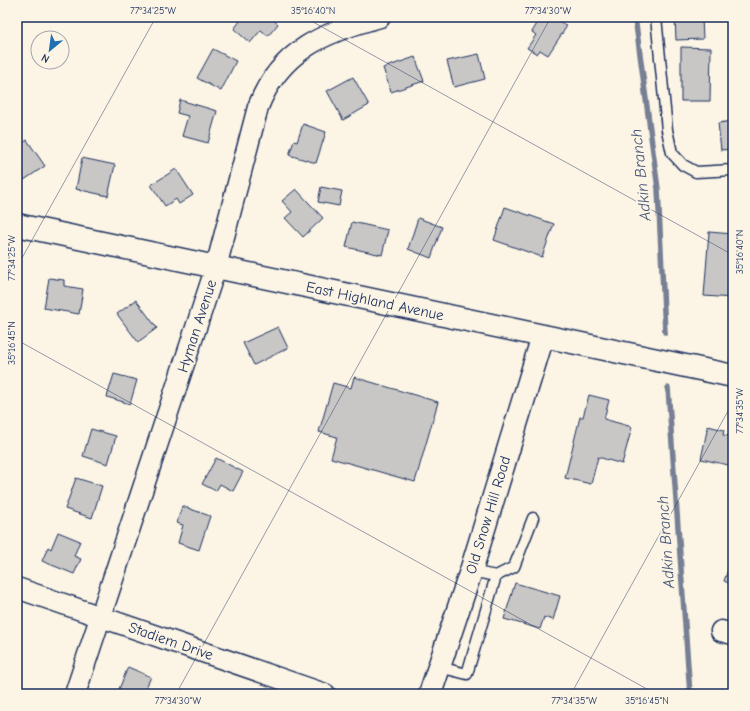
<svg xmlns="http://www.w3.org/2000/svg" width="750" height="711" viewBox="0 0 750 711" font-family="'Comic Neue',sans-serif">
	<rect width="100%" height="100%" fill="#fcf5e5"/>
	<filter id="ink" filterUnits="userSpaceOnUse"><feTurbulence type="fractalNoise" baseFrequency=".025" numOctaves="2"/><feDisplacementMap in="SourceGraphic" scale="8" xChannelSelector="R" yChannelSelector="G"/><feConvolveMatrix kernelMatrix="1 2 1 2 8 2 1 2 1" color-interpolation-filters="sRGB"/></filter>
	<g filter="url(#ink)">
		<g fill="none" stroke-linecap="round" stroke-linejoin="round">
			<path stroke="#767f94" stroke-width="5.5" d="M 635,17 L 658,189 L 665,332
				M 668,388 L 690,694"/>
		</g>
		<path fill="#c8c7c6" stroke="#1b2f5e" d="M 243,17 L 270,17 L 278,24 L 268,36 L 261,30 L 250,43 L 234,29 Z
			M 541,17 L 552,17 L 567,26 L 548,55 L 540,50 L 537,54 L 527,48 L 536,35 L 532,32 Z
			M 675,17 L 702,17 L 703,39 L 676,40 Z
			M 681,47 L 711,48 L 710,101 L 681,101 Z
			M 213,49 L 236,61 L 221,91 L 197,78 Z
			M 479,54 L 485,79 L 454,87 L 447,61 Z
			M 415,57 L 424,81 L 391,92 L 383,68 Z
			M 353,77 L 369,105 L 343,120 L 327,91 Z
			M 180,100 L 217,111 L 208,143 L 182,136 L 188,116 L 177,113 Z
			M 733,121 L 733,149 L 721,150 L 718,123 Z
			M 303,124 L 326,132 L 316,163 L 289,155 L 294,141 L 297,142 Z
			M 27,140 L 45,166 L 24,180 L 17,170 L 17,147 Z
			M 82,158 L 115,165 L 108,196 L 76,189 Z
			M 176,169 L 193,195 L 179,204 L 176,199 L 165,206 L 151,185 Z
			M 321,187 L 342,191 L 339,206 L 318,202 Z
			M 296,189 L 323,218 L 303,237 L 285,218 L 292,212 L 282,201 Z
			M 505,207 L 554,224 L 542,257 L 494,240 Z
			M 418,218 L 442,227 L 431,258 L 408,249 Z
			M 352,222 L 388,230 L 382,255 L 346,247 Z
			M 709,232 L 733,234 L 733,298 L 704,296 Z
			M 49,278 L 64,280 L 64,286 L 83,289 L 79,314 L 44,308 Z
			M 136,300 L 157,328 L 138,342 L 117,314 Z
			M 278,327 L 288,348 L 254,365 L 243,343 Z
			M 114,374 L 137,380 L 130,404 L 107,397 Z
			M 354,377 L 438,402 L 415,482 L 331,458 L 337,437 L 319,432 L 333,383 L 351,388 Z
			M 589,395 L 609,400 L 604,419 L 632,427 L 622,464 L 598,457 L 591,484 L 565,478 L 580,417 L 583,417 Z
			M 708,426 L 724,430 L 723,435 L 733,437 L 733,466 L 701,459 Z
			M 91,429 L 116,436 L 108,464 L 83,456 Z
			M 216,458 L 243,472 L 233,491 L 220,484 L 216,491 L 202,484 Z
			M 76,478 L 102,486 L 92,518 L 65,509 Z
			M 182,506 L 210,516 L 199,550 L 178,543 L 183,525 L 177,523 Z
			M 58,532 L 80,541 L 74,556 L 81,559 L 74,574 L 42,561 L 48,547 L 51,549 Z
			M 732,559 L 733,559 L 733,585 L 724,581 Z
			M 515,583 L 560,596 L 553,620 L 544,617 L 540,629 L 504,619 Z
			M 128,667 L 151,677 L 143,694 L 117,694 Z"/>
		<g fill="none" stroke-linecap="round" stroke-linejoin="round">
			<g stroke="#1b2f5e" stroke-width="13">
				<path id="service" d="M 656,17 L 667,130 L 672,153 L 683,165 L 696,172 L 733,170
					M 471,571 L 496,576 L 514,567 L 533,518
					M 439,667 L 467,674 L 496,576"/>
			</g>
			<g stroke="#1b2f5e" stroke-width="23">
				<path id="minor" d="M 17,588 L 325,694
					M 721,631 L 733,634
					M 75,694 L 216,267 L 258,107 C 280,50 325,32 380,17"/>
			</g>
			<g stroke="#1b2f5e" stroke-width="25">
				<path id="tertiary" d="M 17,225 L 733,376
					M 430,694 L 471,571 L 543,336"/>
			</g>
			<use href="#service" stroke="#fcf5e5" stroke-width="10"/>
			<use href="#minor" stroke="#fcf5e5" stroke-width="20"/>
			<use href="#tertiary" stroke="#fcf5e5" stroke-width="22"/>
		</g>
	</g>
	<path fill="none" stroke="#1b2f5e" stroke-width="1" stroke-opacity="0.45" d="M 304,17 L 733,255M 17,267 L 156,17M 17,340 L 656,694M 176,694 L 551,17M 571,694 L 733,402"/>
	<g text-anchor="middle" dominant-baseline="central" stroke-width="4" stroke-linejoin="round" paint-order="stroke">
		<g font-size="15" fill="#1b2f5e" stroke="#fcf5e5">
			<text transform="translate(375 301) rotate(12)">East Highland Avenue</text>
			<text transform="translate(197 326) rotate(-72)">Hyman Avenue</text>
			<text transform="translate(488 515) rotate(-73)">Old Snow Hill Road</text>
			<text transform="translate(171 641) rotate(19)">Stadiem Drive</text>
		</g>
		<g font-size="16" font-style="italic" fill="#485779" stroke="#fcf5e5">
			<text transform="translate(641 175) rotate(-96)">Adkin Branch</text>
			<text transform="translate(666 542) rotate(-94)">Adkin Branch</text>
		</g>
	</g>
	<rect width="750" height="711" fill="none" stroke="#fcf5e5" stroke-width="44"/>
	<g transform="translate(50 50) rotate(209)"><circle r="19" fill="#fcf5e5" stroke="#a2a6af"/>
	<path d="M0-3L7 15L0 10L-7 15Z" fill="#1f6fb2"/>
	<text y="-6" font-size="11" font-weight="bold" text-anchor="middle" fill="#1b2f5e">N</text>
	</g>
	<rect x="22" y="22" width="706" height="667" fill="none" stroke="#1b2f5e" stroke-width="1.5"/>
	<g font-size="10" text-anchor="middle" fill="#1b2f5e">
		<text x="153" y="14">77°34'25"W</text>
		<text x="313" y="14">35°16'40"N</text>
		<text x="548" y="14">77°34'30"W</text>
		<text transform="translate(739 252) rotate(-90)" y="4">35°16'40"N</text>
		<text transform="translate(11 258) rotate(-90)" y="4">77°34'25"W</text>
		<text transform="translate(11 343) rotate(-90)" y="4">35°16'45"N</text>
		<text transform="translate(739 411) rotate(-90)" y="4">77°34'35"W</text>
		<text x="178" y="704">77°34'30"W</text>
		<text x="574" y="704">77°34'35"W</text>
		<text x="647" y="704">35°16'45"N</text>
	</g>
</svg>
